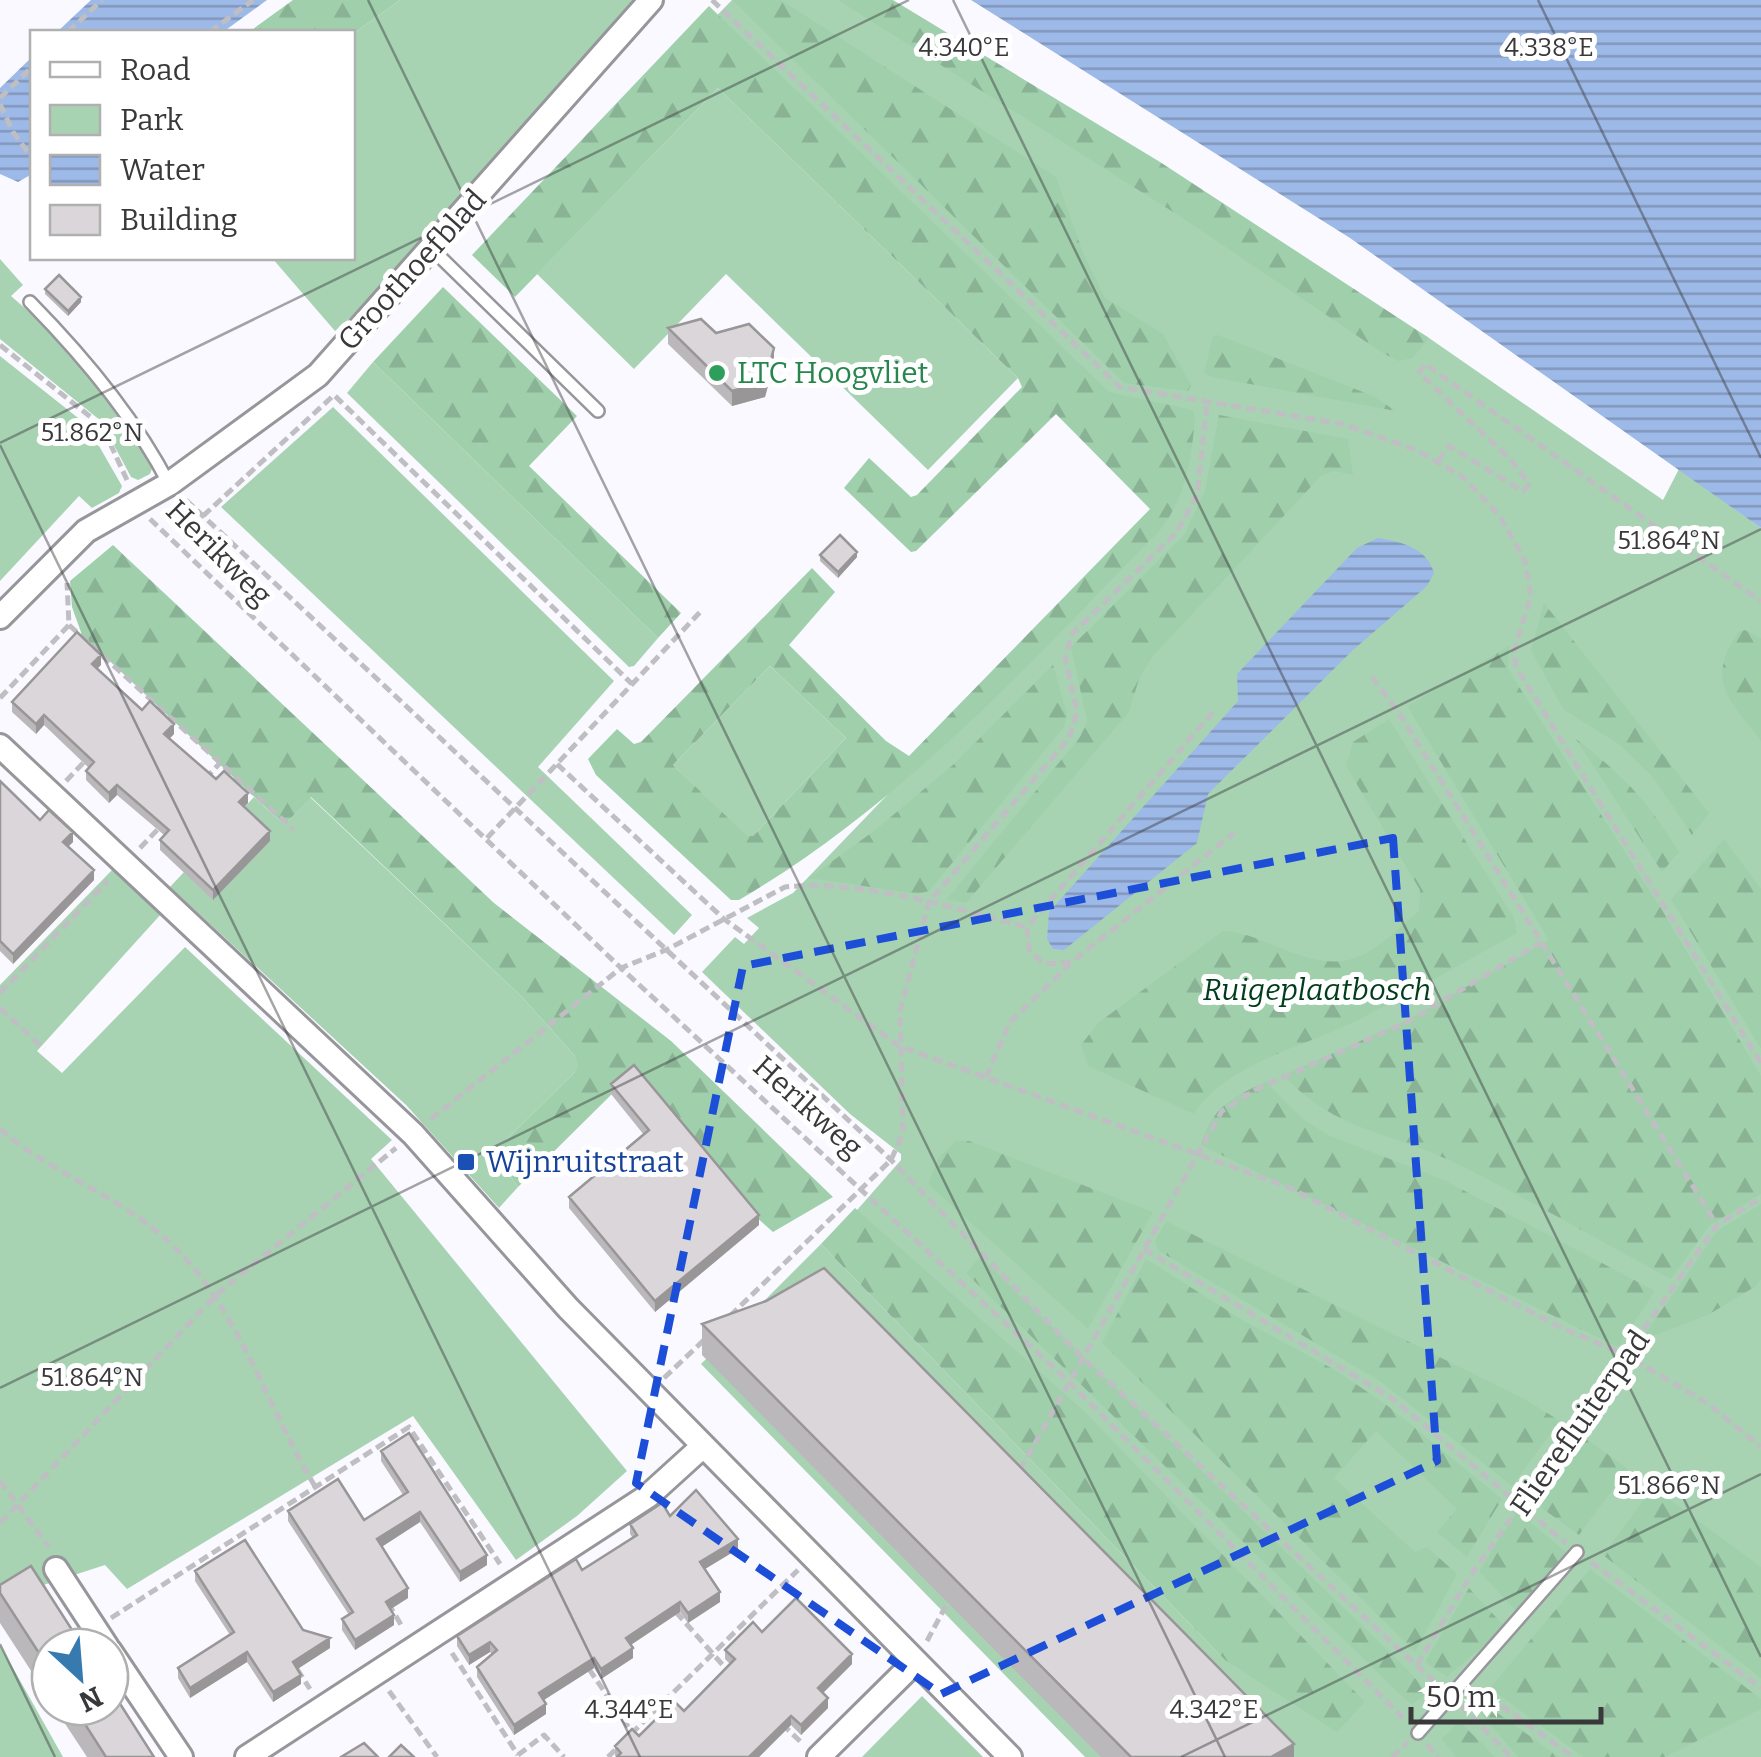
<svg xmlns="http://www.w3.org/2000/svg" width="1761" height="1757" viewBox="0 0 1761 1757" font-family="Bitter,serif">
	<defs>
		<pattern id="forest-firs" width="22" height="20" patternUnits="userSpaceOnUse" patternTransform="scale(2.5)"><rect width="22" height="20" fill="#9fcfab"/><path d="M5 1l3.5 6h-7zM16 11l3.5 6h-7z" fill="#8ab294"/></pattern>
		<pattern id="water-rules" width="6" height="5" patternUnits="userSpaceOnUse" patternTransform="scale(2.5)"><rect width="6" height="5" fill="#9db9e7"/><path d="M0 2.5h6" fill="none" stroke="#8197bc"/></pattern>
	</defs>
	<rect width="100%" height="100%" fill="#f9f9ff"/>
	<path fill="#a8d3b3" d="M 400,0 L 638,0 L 381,291 L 335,331 L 272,258 L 352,258 L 353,34 Z
		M 732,0 L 875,0 L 1429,338 L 1663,500 L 1679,469 L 1761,528 L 1761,1757 L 1085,1757 L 701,1364 L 821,1244 L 1225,1660 L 836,1234 L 901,1160 L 901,1154 L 850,1114 L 702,972 L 735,937 L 744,944 L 759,928 L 747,918 L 793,893 L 1165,506 L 691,42 Z
		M 718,88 L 1018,378 L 928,470 L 726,274 L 634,369 L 537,274 Z
		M 0,259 L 23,285 L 11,296 C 65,342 106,400 148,455 L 153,466 L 150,474 L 138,480 L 131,477 L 101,421 L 0,339 Z
		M 0,356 L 87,425 L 122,486 L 119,493 L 92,508 L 79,496 L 0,581 Z
		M 373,362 L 658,638 L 634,666 L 629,667 L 347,393 Z
		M 333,407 L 614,681 L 538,767 L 692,915 L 674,935 L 221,507 Z
		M 770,666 L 846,738 L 753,836 L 746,836 L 673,765 Z
		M 254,797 L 280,821 L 288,821 L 310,797 L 523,998 L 575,1056 L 579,1065 L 575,1072 L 494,1152 L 518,1187 L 499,1208 L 406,1105 L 170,887 Z
		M 114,868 L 162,913 L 37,1051 L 62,1073 L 185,947 L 392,1140 L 371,1159 L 627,1471 L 577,1516 L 516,1560 L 413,1416 L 127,1589 L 105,1565 L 0,1599 L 0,985 Z
		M 0,1645 L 63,1757 L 0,1757 Z
		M 922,1696 L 983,1757 L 862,1757 Z"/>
	<path fill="url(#forest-firs)" fill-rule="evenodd" d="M 293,0 L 400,0 L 353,34 L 249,32 Z
		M 732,0 L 781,0 L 1056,177 L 1083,253 L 1105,298 L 1163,334 L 1191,385 L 1188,391 L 1124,383 Z
		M 838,0 L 893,0 L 1160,162 L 1429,338 L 1413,358 L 1398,361 L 1381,352 L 1181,217 Z
		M 709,6 L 1109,392 L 1193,410 L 1195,418 C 1191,461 1187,494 1161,529 C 1030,663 903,804 739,900 L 731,900 L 596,775 L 588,759 L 617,729 L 634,744 L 641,742 L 812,568 L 835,592 L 789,645 L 886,741 L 909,756 L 1150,509 L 1056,414 L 916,551 L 911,552 L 844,488 L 869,458 L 911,497 L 917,495 L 1022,387 L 1018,378 L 718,88 L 515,297 L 472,255 ZM 770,666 L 846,738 L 753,836 L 747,836 L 673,765 Z
		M 443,287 L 577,416 L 529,466 L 681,613 L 658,638 L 373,362 Z
		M 1218,335 L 1373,396 L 1396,411 L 1212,377 L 1204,373 L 1213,337 Z
		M 1219,415 L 1348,439 L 1353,475 L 1334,471 L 1321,476 L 1153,656 L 1139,679 L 1129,712 L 966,903 L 947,899 L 1080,737 L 1087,721 L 1071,647 L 1184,535 L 1205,491 Z
		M 113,545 L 494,903 L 671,1041 L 833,1197 L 773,1232 L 614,1092 L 518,1187 L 494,1152 L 575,1072 L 578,1065 L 575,1056 L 523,998 L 311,797 L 288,821 L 280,821 L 82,635 L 72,607 L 70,581 Z
		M 1544,603 L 1709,813 L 1692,835 L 1653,777 L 1620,745 L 1563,709 L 1531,650 Z
		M 1745,630 L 1761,638 L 1761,741 C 1730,700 1705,682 1738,632 Z
		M 1509,646 L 1508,668 L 1516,682 L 1659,905 L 1761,1076 L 1761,1194 L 1709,1226 L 1671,1279 C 1598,1240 1527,1198 1453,1162 C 1387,1130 1338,1133 1283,1075 L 1408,1020 L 1549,940 L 1407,706 Z
		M 1053,665 L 1067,714 L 1064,727 L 929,891 L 918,894 L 809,878 L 874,831 L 954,764 Z
		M 1389,719 L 1514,918 L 1517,933 C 1463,963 1409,994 1354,1022 C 1301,1048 1228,1063 1194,1114 L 1088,1066 L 1081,1045 L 1098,1023 L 1223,931 C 1244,932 1263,941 1283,949 C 1350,976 1367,957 1419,911 L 1420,890 L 1346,766 L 1353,742 Z
		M 1576,739 C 1625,777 1646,799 1679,852 L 1662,872 Z
		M 1724,839 L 1761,889 L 1761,1049 L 1671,899 Z
		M 1266,1082 L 1303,1119 L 1328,1135 L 1444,1180 L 1655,1291 L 1618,1347 L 1201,1145 C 1210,1109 1233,1096 1266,1082 Z
		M 956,1141 L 969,1141 L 1153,1212 L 1088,1329 L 928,1184 L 939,1157 Z
		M 1761,1204 L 1761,1279 L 1756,1286 L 1708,1315 L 1640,1341 L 1717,1231 Z
		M 855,1208 L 1082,1409 L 1365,1702 L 1337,1732 L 1225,1660 L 821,1244 Z
		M 1166,1221 L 1526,1400 L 1560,1421 L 1512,1486 L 1380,1381 L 1159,1251 L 1155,1241 Z
		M 980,1257 L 1407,1669 L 1428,1693 L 1412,1704 L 1406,1700 L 966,1273 Z
		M 1146,1259 L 1244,1321 L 1337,1371 L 1388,1406 L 1502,1499 L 1467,1557 L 1437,1532 L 1457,1509 L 1376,1431 L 1334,1478 L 1415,1552 L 1427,1547 L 1457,1574 L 1415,1652 L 1102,1343 Z
		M 1577,1432 L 1628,1469 L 1579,1535 L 1528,1498 Z
		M 1653,1487 L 1761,1567 L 1761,1678 L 1603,1555 Z
		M 1517,1511 L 1566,1552 L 1517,1612 L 1479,1571 Z
		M 1590,1569 L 1761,1699 L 1761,1709 L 1665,1757 L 1583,1757 L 1490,1688 Z
		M 1469,1588 L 1505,1627 L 1447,1677 L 1425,1662 Z
		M 1479,1700 L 1559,1757 L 1518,1757 L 1474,1705 Z
		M 1459,1721 L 1495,1757 L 1456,1757 L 1442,1739 Z"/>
	<path fill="url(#water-rules)" d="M 91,0 L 267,0 L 223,32 L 57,32 Z
		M 971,0 L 1761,0 L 1761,528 L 1350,238 Z
		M 32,57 L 32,174 L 18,182 L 0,174 L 0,88 Z
		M 1378,538 C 1402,542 1427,548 1434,573 L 1427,586 L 1353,650 L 1208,794 L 1197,843 L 1064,950 L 1053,949 L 1047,939 L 1049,912 L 1238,701 L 1237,674 L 1357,548 Z"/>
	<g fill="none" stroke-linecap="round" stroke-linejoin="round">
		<g stroke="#96969b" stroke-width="16">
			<path id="service" d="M 432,249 L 598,411
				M 30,302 C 82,355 135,418 169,484
				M 1418,1733 L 1577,1552"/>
		</g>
		<g stroke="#96969b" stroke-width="28">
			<path id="minor" d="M 0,617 L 86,531 L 169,484 L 318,375 L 651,0
				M 0,746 L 413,1134 L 568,1308 L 1010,1757
				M 56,1569 L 107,1647
				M 110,1651 L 181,1757
				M 247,1757 L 648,1496 L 702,1447
				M 819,1757 L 915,1662"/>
		</g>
		<path stroke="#bebec3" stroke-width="5" stroke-dasharray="10 5" stroke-linecap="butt" d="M 712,0 L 1120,387 L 1343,424 L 1416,450 L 1462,476 L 1499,515 L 1525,561 L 1531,596 L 1514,651 L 1516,667 L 1761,1063
			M 68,32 L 102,0
			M 210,32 L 253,0
			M 0,98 L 32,67
			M 0,104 L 13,132 L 32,158
			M 0,345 L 102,426 L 127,480
			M 1438,461 L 1449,446 L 1523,491 L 1529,484 L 1511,460 L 1419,373 L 1425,364 L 1761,601
			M 186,500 L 891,1160 L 1081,1356 L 1438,1685
			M 203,516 L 334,395 L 632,684
			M 150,519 L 621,968 L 1068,1381 L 1406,1721
			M 69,625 L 294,830
			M 1372,677 L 1399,713 L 1717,1225
			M 0,698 L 69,625 L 67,583
			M 1213,712 L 1027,927 L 1029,950 L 1044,964 L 1072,962 L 1234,833
			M 557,764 L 724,919 L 899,1046 L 1288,1187 L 1560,1327 L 1628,1356 L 1707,1403 L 1761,1447
			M 205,779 L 220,763
			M 66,781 L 86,760
			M 487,838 L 703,609
			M 140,848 L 160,827
			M 0,993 L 108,881
			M 0,1008 L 44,1049
			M 986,1077 L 1010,1022 L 1070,964
			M 431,1119 L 621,968 L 666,950 L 785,887 C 861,879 954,908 1027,927
			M 0,1129 C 47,1170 107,1191 155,1230 C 237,1295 266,1410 321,1496
			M 1144,1249 L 1393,1399 L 1566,1543
			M 730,1316 L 891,1160 L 903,1133 L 900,1011 L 929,902 L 1069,738 L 1077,712 L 1065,657 L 1073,633 L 1176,533 L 1197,495 L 1207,404
			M 664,1378 L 704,1340
			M 1020,1470 L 1222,1111 L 1255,1090 L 1407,1022 L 1540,943
			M 0,1481 L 49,1547
			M 0,1523 L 217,1294 L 396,1148
			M 1591,1562 L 1761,1688
			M 388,1603 L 403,1628
			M 676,1612 L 728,1671
			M 111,1618 L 409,1427 L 500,1564
			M 927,1641 L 950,1598
			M 452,1653 L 518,1755
			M 1417,1665 L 1471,1575 L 1717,1225 L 1761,1198
			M 297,1669 L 310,1689
			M 589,1669 L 633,1734
			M 1477,1688 L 1573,1757
			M 389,1691 L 437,1757
			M 1461,1706 L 1511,1757
			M 782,1724 L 803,1744
			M 631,1734 L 798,1570
			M 1427,1744 L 1438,1757
			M 518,1755 L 544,1735 L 564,1757
			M 608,1757 L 620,1745
			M 1392,1757 L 1408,1742"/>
		<use href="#service" stroke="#fff" stroke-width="11"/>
		<use href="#minor" stroke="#fff" stroke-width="22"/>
	</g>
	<path fill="#bbb8bb" d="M 45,289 L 81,302 L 68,316 L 45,294 Z
		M 668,328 L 716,333 L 774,364 L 765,397 L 732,406 L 668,344 Z
		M 820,555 L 857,557 L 838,578 L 820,561 Z
		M 101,665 L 97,668 L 142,710 L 174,734 L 169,739 L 216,779 L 248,803 L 244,807 L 270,841 L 213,900 L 160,850 L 160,840 L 164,835 L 117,795 L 109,803 L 86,780 L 86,771 L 89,768 L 44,725 L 36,734 L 12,712 L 12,702 Z
		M 0,781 L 40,820 L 73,842 L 68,846 L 94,880 L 13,964 L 0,951 Z
		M 611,1084 L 759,1225 L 655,1312 L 569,1208 L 569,1197 L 644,1135 L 611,1094 Z
		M 702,1324 L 1294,1757 L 1101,1757 L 702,1355 Z
		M 381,1451 L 487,1565 L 460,1582 L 420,1522 L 381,1547 L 408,1598 L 391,1609 L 394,1625 L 355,1650 L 342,1630 L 342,1619 L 349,1615 L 288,1521 L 288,1511 L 364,1520 L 403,1495 L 381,1461 Z
		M 670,1516 L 738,1549 L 705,1569 L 720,1602 L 688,1623 L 680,1612 L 631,1645 L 633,1658 L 601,1679 L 594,1668 L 544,1700 L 546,1714 L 514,1735 L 477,1677 L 477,1667 L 492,1654 L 490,1652 L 469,1665 L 457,1646 L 457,1636 L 582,1570 L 633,1538 L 630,1534 L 630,1524 Z
		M 195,1571 L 303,1630 L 330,1648 L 297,1669 L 301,1684 L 273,1702 L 247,1662 L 190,1698 L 178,1678 L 178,1668 L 230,1635 L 195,1581 Z
		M 0,1585 L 50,1647 L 50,1700 L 0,1623 Z
		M 762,1632 L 852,1664 L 823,1693 L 828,1708 L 801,1735 L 791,1725 L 759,1757 L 615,1756 L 615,1746 L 684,1711 L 730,1664 L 725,1659 L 725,1650 Z
		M 54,1707 L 110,1707 L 154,1757 L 87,1757 Z"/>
	<path fill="#999698" d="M 81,297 L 81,302 L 68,316 L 68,311 Z
		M 774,348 L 774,364 L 765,397 L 732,406 L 732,391 Z
		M 857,552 L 857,557 L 838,578 L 838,572 Z
		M 101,655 L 101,665 L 92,674 L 92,664 Z
		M 44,715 L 44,725 L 36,734 L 36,724 Z
		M 174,724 L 174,734 L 164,744 L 164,734 Z
		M 117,785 L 117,795 L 109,803 L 109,793 Z
		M 248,793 L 248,803 L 239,812 L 239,802 Z
		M 270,831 L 270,841 L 213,900 L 213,890 Z
		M 73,832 L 73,842 L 63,852 L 63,842 Z
		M 94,870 L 94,880 L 13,964 L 13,954 Z
		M 759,1215 L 759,1225 L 655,1312 L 655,1301 Z
		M 420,1512 L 420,1522 L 377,1550 L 377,1539 Z
		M 738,1539 L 738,1549 L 700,1572 L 700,1562 Z
		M 487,1555 L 487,1565 L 460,1582 L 460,1572 Z
		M 408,1588 L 408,1598 L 386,1612 L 386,1602 Z
		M 720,1592 L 720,1602 L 688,1623 L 688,1613 Z
		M 680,1602 L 680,1612 L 626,1648 L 626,1638 Z
		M 394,1615 L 394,1625 L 355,1650 L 355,1640 Z
		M 330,1638 L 330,1648 L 293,1672 L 293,1662 Z
		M 490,1642 L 490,1652 L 469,1665 L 469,1655 Z
		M 633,1648 L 633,1658 L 601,1679 L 601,1669 Z
		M 247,1652 L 247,1662 L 190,1698 L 190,1688 Z
		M 852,1654 L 852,1664 L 818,1698 L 818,1688 Z
		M 594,1658 L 594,1668 L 539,1703 L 539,1693 Z
		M 301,1675 L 301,1684 L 273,1702 L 273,1692 Z
		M 828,1698 L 828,1708 L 801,1735 L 801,1725 Z
		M 546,1704 L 546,1714 L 514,1735 L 514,1725 Z
		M 791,1716 L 791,1725 L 759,1757 L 749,1757 Z
		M 1294,1744 L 1294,1757 L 1271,1757 Z"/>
	<path fill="#dad6d9" stroke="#999698" stroke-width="2.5" d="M 59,275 L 81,297 L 68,311 L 45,289 Z
		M 701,319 L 716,333 L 749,324 L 774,348 L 765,382 L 732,391 L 668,328 Z
		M 840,535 L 857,552 L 838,572 L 820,555 Z
		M 77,632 L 101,655 L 92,664 L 142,710 L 150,701 L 174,724 L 164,734 L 216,779 L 224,771 L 248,793 L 239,802 L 270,831 L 213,890 L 160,840 L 169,830 L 117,785 L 109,793 L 86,771 L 94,762 L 44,715 L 36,724 L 12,702 Z
		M 0,781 L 40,820 L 49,810 L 73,832 L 63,842 L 94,870 L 13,954 L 0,941 Z
		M 634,1065 L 759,1215 L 655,1301 L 569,1197 L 649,1130 L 611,1084 Z
		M 824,1268 L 1294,1744 L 1271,1757 L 1131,1757 L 702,1324 L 766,1301 Z
		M 409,1433 L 487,1555 L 460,1572 L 420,1512 L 377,1539 L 408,1588 L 386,1602 L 394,1615 L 355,1640 L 342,1619 L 353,1612 L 288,1511 L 338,1479 L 364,1520 L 408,1492 L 381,1451 Z
		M 696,1490 L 738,1539 L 700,1562 L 720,1592 L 688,1613 L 680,1602 L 626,1638 L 633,1648 L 601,1669 L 594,1658 L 539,1693 L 546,1704 L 514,1725 L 477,1667 L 497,1650 L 490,1642 L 469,1655 L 457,1636 L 576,1559 L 582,1570 L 637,1535 L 630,1524 L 662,1503 L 670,1516 Z
		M 245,1540 L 303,1630 L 330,1638 L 293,1662 L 301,1675 L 273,1692 L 247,1652 L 190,1688 L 178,1668 L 234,1632 L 195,1571 Z
		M 31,1566 L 83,1647 L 50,1647 L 50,1670 L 0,1593 L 0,1585 Z
		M 796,1598 L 852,1654 L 818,1688 L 828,1698 L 801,1725 L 791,1716 L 749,1757 L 617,1757 L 621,1753 L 615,1746 L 632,1729 L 639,1736 L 674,1701 L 684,1711 L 735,1659 L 725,1650 L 753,1622 L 762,1632 Z
		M 110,1688 L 154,1757 L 106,1757 L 74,1707 L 110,1707 Z
		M 364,1743 L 378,1757 L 341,1757 Z
		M 401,1745 L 414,1757 L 389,1757 Z"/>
	<path fill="none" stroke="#1d4ed8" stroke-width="8" stroke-dasharray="20 12" stroke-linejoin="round" d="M 1393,838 L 1437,1461 L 941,1694 L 636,1483 L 743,966 Z"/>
	<path fill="none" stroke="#39393b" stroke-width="2.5" stroke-opacity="0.45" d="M 368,0 L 1225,1757M 953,0 L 1761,1657M 1538,0 L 1761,458M 0,443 L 909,0M 0,445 L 640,1757M 0,1388 L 1761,529M 0,1644 L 55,1757M 1181,1757 L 1761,1474"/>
	<circle fill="#2e9e5b" stroke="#fff" stroke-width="4" cx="717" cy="373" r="10"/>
	<rect fill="#1a4fb4" stroke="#fff" stroke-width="4" x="456" y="1152" width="20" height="20" rx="5"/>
	<g text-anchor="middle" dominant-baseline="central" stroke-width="10" stroke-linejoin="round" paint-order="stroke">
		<g font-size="30" fill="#39393b" stroke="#fff">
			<text transform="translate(412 270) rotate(-48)">Groothoefblad</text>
			<text transform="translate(219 553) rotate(45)">Herikweg</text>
			<text transform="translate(808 1107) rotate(42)">Herikweg</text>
			<text transform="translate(1580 1423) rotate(-55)">Flierefluiterpad</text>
		</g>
		<g font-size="30" fill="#27864d" stroke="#fff" text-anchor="start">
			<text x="737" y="373">LTC Hoogvliet</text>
		</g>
		<g font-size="30" font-style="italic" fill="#013c1b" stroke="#fff">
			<text x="1317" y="990">Ruigeplaatbosch</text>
		</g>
		<g font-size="30" fill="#164399" stroke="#fff" text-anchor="start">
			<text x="486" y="1162">Wijnruitstraat</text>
		</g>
	</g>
	<g font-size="25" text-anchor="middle" fill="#39393b" stroke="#fff" stroke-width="10" stroke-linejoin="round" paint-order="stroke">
		<text x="964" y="56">4.340°E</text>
		<text x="1549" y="56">4.338°E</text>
		<text x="92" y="441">51.862°N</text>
		<text x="1669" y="549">51.864°N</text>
		<text x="92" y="1386">51.864°N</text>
		<text x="1669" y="1494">51.866°N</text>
		<text x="629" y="1718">4.344°E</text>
		<text x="1214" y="1718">4.342°E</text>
	</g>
	<rect x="30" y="30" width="325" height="230" fill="#ffffff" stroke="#b0b0b1" stroke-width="2.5"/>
	<rect x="50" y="62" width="50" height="15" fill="#ffffff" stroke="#b0b0b1" stroke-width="2.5"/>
	<text x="120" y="80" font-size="30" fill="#39393b">Road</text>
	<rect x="50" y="105" width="50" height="30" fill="#a8d3b3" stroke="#b0b0b1" stroke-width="2.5"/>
	<text x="120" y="130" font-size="30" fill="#39393b">Park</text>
	<rect x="50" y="155" width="50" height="30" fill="url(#water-rules)" stroke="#b0b0b1" stroke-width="2.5"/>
	<text x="120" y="180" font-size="30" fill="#39393b">Water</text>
	<rect x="50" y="205" width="50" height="30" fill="#dad6d9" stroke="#b0b0b1" stroke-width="2.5"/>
	<text x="120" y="230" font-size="30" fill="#39393b">Building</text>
	<g transform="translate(80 1677) rotate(154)"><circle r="48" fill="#ffffff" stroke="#b0b0b1" stroke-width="2.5"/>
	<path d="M0-8L18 38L0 25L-18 38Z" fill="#367ab0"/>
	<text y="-15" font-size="28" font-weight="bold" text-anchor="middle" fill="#39393b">N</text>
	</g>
	<path d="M1411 1707v15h190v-15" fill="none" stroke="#39393b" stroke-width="5"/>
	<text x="1426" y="1707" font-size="30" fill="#39393b" stroke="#ffffff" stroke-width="8" paint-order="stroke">50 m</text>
</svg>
